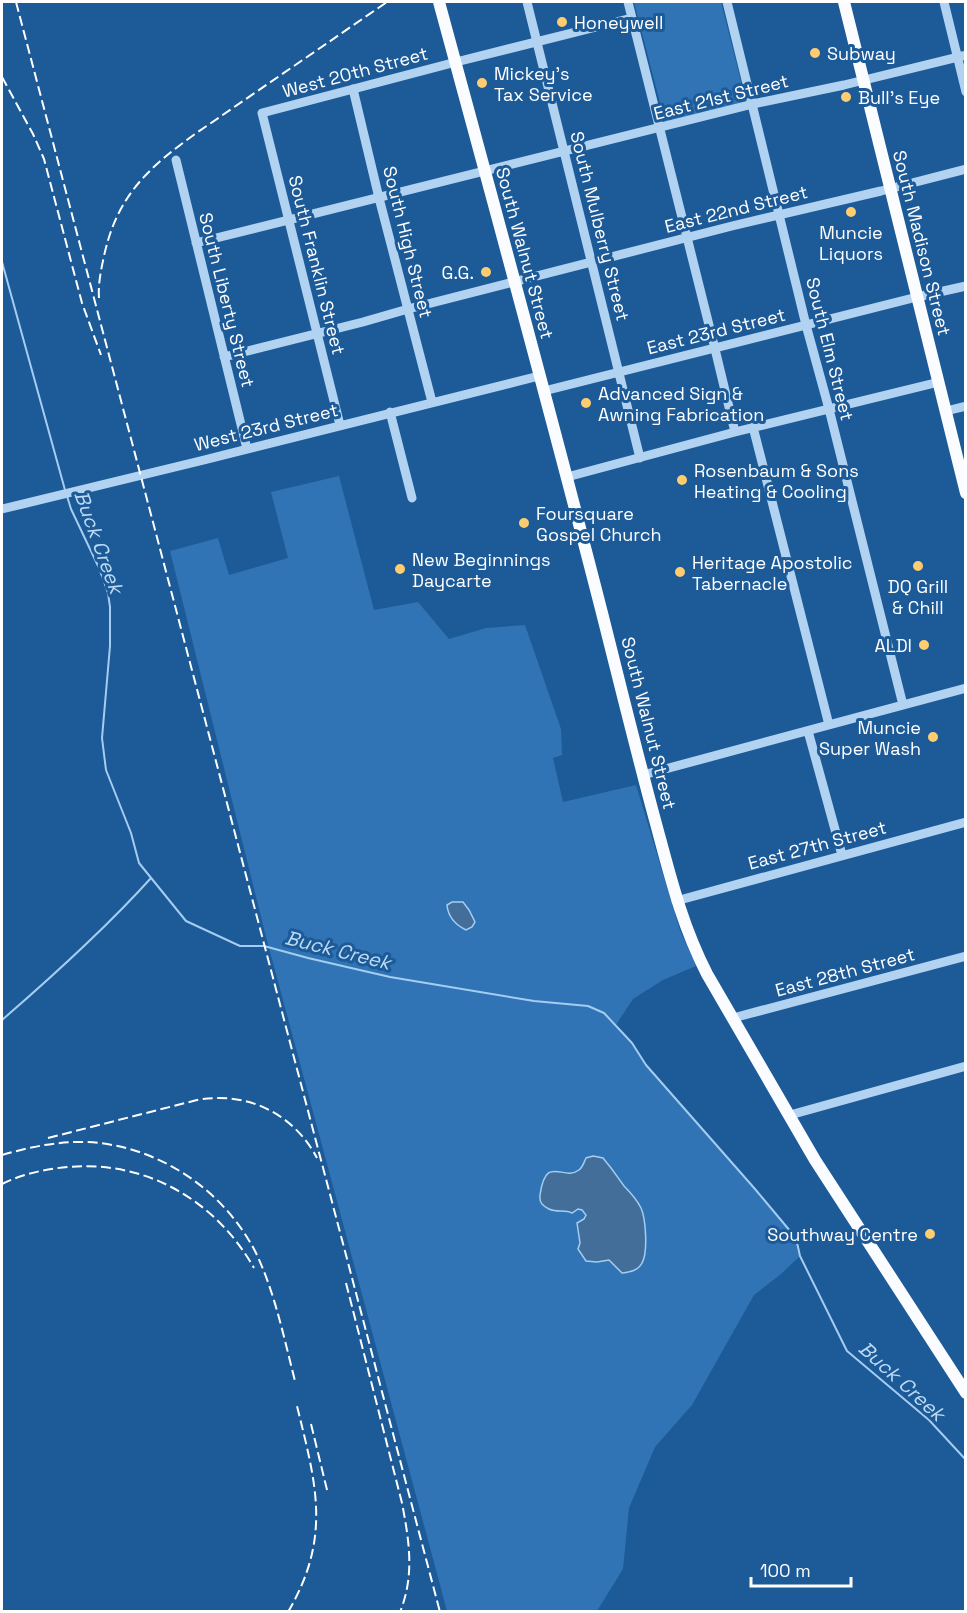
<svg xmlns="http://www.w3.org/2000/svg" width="967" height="1613" viewBox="0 0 967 1613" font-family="'Space Grotesk',sans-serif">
	<rect width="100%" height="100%" fill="#1c5a98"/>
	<path fill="#3074b5" d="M 634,2 L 721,2 L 746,101 L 665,122 Z
		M 339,476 L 374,610 L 418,602 L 449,639 L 486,628 L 525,625 L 561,729 L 562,755 L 553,758 L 563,802 L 636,785 L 680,930 L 696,966 L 663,980 L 633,999 L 616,1025 L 632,1043 L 646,1065 L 752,1185 L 796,1238 L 800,1256 L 781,1274 L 754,1295 L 692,1405 L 655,1447 L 629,1508 L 623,1569 L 597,1611 L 447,1611 L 265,933 L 170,551 L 218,538 L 229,575 L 288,558 L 271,492 Z"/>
	<path fill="#436e9a" stroke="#a5cdf1" stroke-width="1.5" d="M 452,902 L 463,902 L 469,910 L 475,922 L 472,927 L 466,930 C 456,925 448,917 447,905 Z
		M 593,1156 L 603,1158 L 607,1163 C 613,1170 618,1178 624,1186 C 630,1192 637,1200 641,1208 C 646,1219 648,1253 642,1263 C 638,1271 629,1272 622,1273 L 609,1260 L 597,1262 L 586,1261 L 578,1249 L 580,1243 L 577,1223 L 584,1219 L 586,1215 L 582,1210 L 578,1209 L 572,1213 C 565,1209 557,1213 549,1209 C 543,1206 539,1203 540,1195 C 546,1153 563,1182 579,1170 C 583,1167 584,1162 586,1158 Z"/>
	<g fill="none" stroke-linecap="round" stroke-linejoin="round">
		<path stroke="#a5cdf1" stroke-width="2" d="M 2,262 L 65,490
			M 67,496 L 71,509 L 99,568 L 108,593 L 110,607 L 110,646 L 102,738 L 106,770 L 131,833 L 139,863 L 186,921 L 240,946 L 264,946 L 308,958 L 390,977 L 534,1001 L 588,1006 L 604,1013 L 632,1043 L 646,1065 L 755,1189 L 796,1238 L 800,1256 L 847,1351 L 929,1420 L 966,1460
			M 2,1020 C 54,975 105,929 151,878"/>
		<path stroke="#b1d2f0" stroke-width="9" d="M 527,2 L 640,458
			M 628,2 L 715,349 L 735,432
			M 727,2 L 806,325 L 829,409 L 903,705
			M 944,2 L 966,92
			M 353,89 L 379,198 L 432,402
			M 176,160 L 247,449
			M 196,243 L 753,104 L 844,85 L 966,55
			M 224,357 L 363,322 L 408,309 L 732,226 L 881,191 L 966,169
			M 544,391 L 917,297 L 966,286
			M 946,411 L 966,406
			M 390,412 L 412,498
			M 340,425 L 262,113 L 456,62 L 632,18
			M 753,427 L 829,725
			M 567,477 L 735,432 L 939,382
			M 2,509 L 204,460 L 539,376
			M 808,731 L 842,855
			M 643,775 L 966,688
			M 676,901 L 966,822
			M 733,1018 L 966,956
			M 790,1115 L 966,1066"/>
		<path stroke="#fafcff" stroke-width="12" d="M 439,2 C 494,204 549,406 601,609 C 619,680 636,750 655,820 C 670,875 681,923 707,974 L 815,1160 L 966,1393
			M 844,2 L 966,493"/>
		<path stroke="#fff" stroke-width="2" stroke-dasharray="10 4.5" stroke-linecap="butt" d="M 16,2 L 440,1612
			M 2,77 L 33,134 L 44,159 L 82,303 L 101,355
			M 99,298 C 98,284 101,270 104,256 C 117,196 148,168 195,134 L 387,2
			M 48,1138 L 197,1100 C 247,1091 293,1113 317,1158
			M 2,1155 C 30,1147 58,1141 88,1142 C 159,1146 224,1190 256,1253 C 275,1293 284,1338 295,1381
			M 2,1184 C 22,1174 45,1169 68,1167 C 147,1160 216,1201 254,1268
			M 346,1283 L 402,1503 C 409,1540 415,1575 400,1612
			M 311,1424 L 328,1494
			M 288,1612 C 332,1537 316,1484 297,1406"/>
	</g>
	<g fill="#ffcc70" stroke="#1c5a98" stroke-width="2">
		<circle cx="562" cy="22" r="6"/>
		<circle cx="815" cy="53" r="6"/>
		<circle cx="482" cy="83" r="6"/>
		<circle cx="846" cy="97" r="6"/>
		<circle cx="851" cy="212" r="6"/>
		<circle cx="486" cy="272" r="6"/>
		<circle cx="586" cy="403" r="6"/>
		<circle cx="682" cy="480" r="6"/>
		<circle cx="524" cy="523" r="6"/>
		<circle cx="918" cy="566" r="6"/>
		<circle cx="400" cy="569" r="6"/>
		<circle cx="680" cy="572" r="6"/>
		<circle cx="924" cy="645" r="6"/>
		<circle cx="933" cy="737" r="6"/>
		<circle cx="930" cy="1234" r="6"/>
	</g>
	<g text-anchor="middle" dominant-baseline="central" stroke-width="6" stroke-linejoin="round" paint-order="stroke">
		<g font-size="18" fill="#fff" stroke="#1c5a98" text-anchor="start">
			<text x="574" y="22">Honeywell</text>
			<text x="827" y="53">Subway</text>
			<text x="494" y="73">Mickey's<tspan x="494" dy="21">Tax Service</tspan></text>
			<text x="858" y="97">Bull's Eye</text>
			<text x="851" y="232" text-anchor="middle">Muncie<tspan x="851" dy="21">Liquors</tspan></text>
			<text x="474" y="272" text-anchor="end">G.G.</text>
			<text x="598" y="393">Advanced Sign &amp;<tspan x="598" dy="21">Awning Fabrication</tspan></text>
			<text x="694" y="470">Rosenbaum &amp; Sons<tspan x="694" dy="21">Heating &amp; Cooling</tspan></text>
			<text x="536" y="513">Foursquare<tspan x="536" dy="21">Gospel Church</tspan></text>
			<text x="412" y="559">New Beginnings<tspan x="412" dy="21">Daycarte</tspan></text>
			<text x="692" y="562">Heritage Apostolic<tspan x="692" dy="21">Tabernacle</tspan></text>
			<text x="918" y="586" text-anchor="middle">DQ Grill<tspan x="918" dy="21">&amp; Chill</tspan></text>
			<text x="912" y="645" text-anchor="end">ALDI</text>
			<text x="921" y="727" text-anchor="end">Muncie<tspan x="921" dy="21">Super Wash</tspan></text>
			<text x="918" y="1234" text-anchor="end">Southway Centre</text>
		</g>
		<g font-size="18" fill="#fff" stroke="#1c5a98">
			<text transform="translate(355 72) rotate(-15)">West 20th Street</text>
			<text transform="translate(721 97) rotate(-14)">East 21st Street</text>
			<text transform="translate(736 209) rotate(-14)">East 22nd Street</text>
			<text transform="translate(600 226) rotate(76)">South Mulberry Street</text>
			<text transform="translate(408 242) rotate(76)">South High Street</text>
			<text transform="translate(922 243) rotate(76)">South Madison Street</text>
			<text transform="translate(525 253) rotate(75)">South Walnut Street</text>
			<text transform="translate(317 265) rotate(76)">South Franklin Street</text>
			<text transform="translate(227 300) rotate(76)">South Liberty Street</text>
			<text transform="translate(716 331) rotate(-14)">East 23rd Street</text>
			<text transform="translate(830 349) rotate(76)">South Elm Street</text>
			<text transform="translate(266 427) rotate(-14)">West 23rd Street</text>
			<text transform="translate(649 723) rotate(76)">South Walnut Street</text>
			<text transform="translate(817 845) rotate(-15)">East 27th Street</text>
			<text transform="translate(845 972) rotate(-15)">East 28th Street</text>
		</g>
		<g font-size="20" font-style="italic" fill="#bedbf6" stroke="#1c5a98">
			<text transform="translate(99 542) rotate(70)">Buck Creek</text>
			<text transform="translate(338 950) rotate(14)">Buck Creek</text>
			<text transform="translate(902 1381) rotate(42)">Buck Creek</text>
		</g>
	</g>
	<rect width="967" height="1613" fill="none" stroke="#ffffff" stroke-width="6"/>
	<path d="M751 1577v9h100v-9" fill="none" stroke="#ffffff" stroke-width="3"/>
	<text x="760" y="1577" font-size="18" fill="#ffffff" stroke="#1c5a98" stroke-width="4.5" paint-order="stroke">100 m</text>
</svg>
